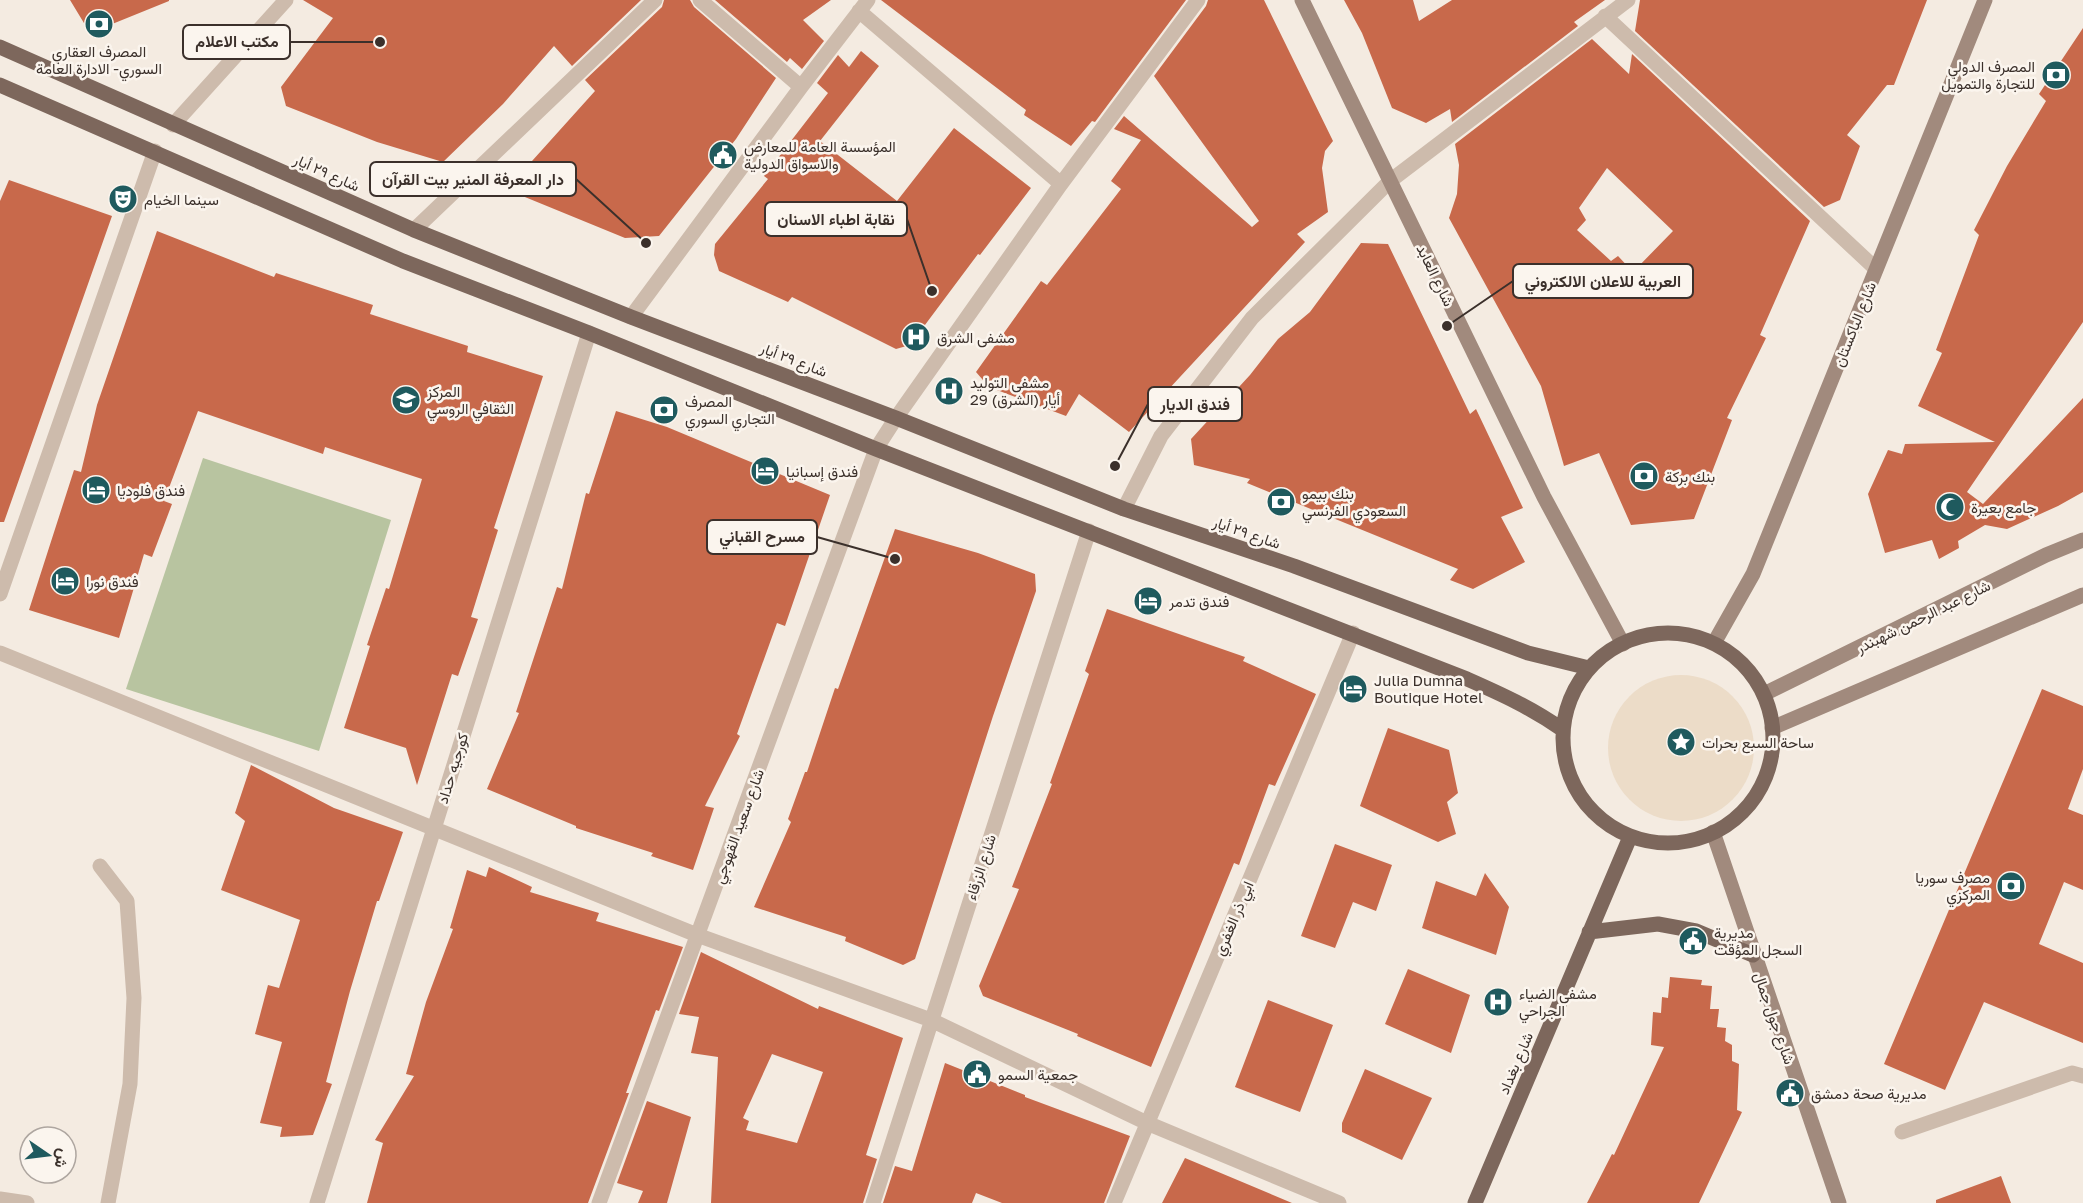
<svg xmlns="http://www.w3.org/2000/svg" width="2083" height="1203" viewBox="0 0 2083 1203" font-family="'Golos Text',Vazirmatn,sans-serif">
	<rect width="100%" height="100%" fill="#f4ebe1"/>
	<path fill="#b8c4a0" d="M 203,458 L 391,520 L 319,751 L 126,689 Z"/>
	<path fill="#ecdcc8" d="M1608 748a73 73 0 1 1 146 0a73 73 0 1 1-146 0Z"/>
	<path fill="#c8694b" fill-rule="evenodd" d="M 70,0 L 169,0 L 169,1 L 90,33 Z
		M 303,0 L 641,0 L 572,66 L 554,46 L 503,104 L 443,162 L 377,142 L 286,106 L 281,87 L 333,18 Z
		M 664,0 L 690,0 L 694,7 L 776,78 L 736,139 L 659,236 L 625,238 L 520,195 L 514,181 L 595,91 L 585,80 L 662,7 Z
		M 715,0 L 831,0 L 803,20 L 824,41 L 802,69 L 790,58 L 787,62 Z
		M 881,0 L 1186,0 L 1095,122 L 1092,121 L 1071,146 L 1024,115 L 1026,110 Z
		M 1208,0 L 1264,0 L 1333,141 L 1325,151 L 1322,168 L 1328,212 L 1297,234 L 1305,242 L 1129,432 L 1079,394 L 1066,416 L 989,387 L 976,372 L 1041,281 L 1047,285 L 1121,189 L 1111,181 L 1141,140 L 1114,129 L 1124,116 L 1252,227 L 1259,221 L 1154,76 L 1206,6 Z
		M 1344,0 L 1413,0 L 1419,21 L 1452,0 L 1605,0 L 1574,22 L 1578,26 L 1452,122 L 1450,109 L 1426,123 L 1392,108 L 1362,33 Z
		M 1640,0 L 1927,0 L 1894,85 L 1887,85 L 1847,135 L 1860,146 L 1840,200 L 1824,207 L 1635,31 Z
		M 2083,28 L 2083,322 L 1967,492 L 1983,504 L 2083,398 L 2083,492 L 2058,506 L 2007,529 L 1985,525 L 1958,541 L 1959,548 L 1939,559 L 1932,540 L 1885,553 L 1868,494 L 1888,450 L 1902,454 L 1905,444 L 1995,442 L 1918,406 L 1942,353 L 1936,350 L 1979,235 L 1974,230 L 2007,166 L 2046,101 L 2039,94 Z
		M 1592,39 L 1629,74 L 1632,54 L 1810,221 L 1760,335 L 1766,338 L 1727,418 L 1732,420 L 1694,519 L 1631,525 L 1599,453 L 1564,466 L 1541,386 L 1449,218 L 1457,194 L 1459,165 L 1455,144 ZM 1607,168 L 1673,231 L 1633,272 L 1618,256 L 1611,261 L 1577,230 L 1586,220 L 1579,208 Z
		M 861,51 L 879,66 L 820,141 L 897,201 L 954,128 L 1031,188 L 980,255 L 978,254 L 910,345 L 896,349 L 792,297 L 788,302 L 719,271 L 714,255 L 715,244 L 768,179 L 764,176 L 828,93 L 817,83 L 838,55 L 849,67 Z
		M 9,180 L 112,216 L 4,522 L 0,522 L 0,201 Z
		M 157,231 L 274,277 L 276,273 L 373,305 L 370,314 L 468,346 L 467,352 L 543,376 L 494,528 L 498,530 L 471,617 L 478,619 L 458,676 L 452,674 L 417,785 L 406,748 L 344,728 L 370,646 L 367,645 L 386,588 L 389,589 L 422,479 L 325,447 L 323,454 L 198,411 L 164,501 L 172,504 L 152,557 L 144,554 L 119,638 L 29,610 L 74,470 L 81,472 L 97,405 Z
		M 1361,243 L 1388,244 L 1470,414 L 1476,409 L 1523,508 L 1501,517 L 1525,562 L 1473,589 L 1450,580 L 1458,569 L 1247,483 L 1250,479 L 1194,465 L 1191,439 L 1250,375 L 1278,339 L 1310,312 Z
		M 616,411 L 667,427 L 830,495 L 785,626 L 777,623 L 737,734 L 740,736 L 705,806 L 714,808 L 693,870 L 651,856 L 653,853 L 576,828 L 576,826 L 487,789 L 519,713 L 516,712 L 557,587 L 562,589 L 586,493 L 589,494 Z
		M 895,529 L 978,553 L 1035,574 L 1036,591 L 993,716 L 915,959 L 903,965 L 845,941 L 846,937 L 754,907 L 791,822 L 788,819 L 805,772 L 807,772 L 835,688 L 838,689 Z
		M 1107,609 L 1245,657 L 1243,661 L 1316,694 L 1275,786 L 1269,784 L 1239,865 L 1234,863 L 1151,1067 L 1077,1036 L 1078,1034 L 983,996 L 979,986 L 1019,889 L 1012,887 L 1052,784 L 1050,783 L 1089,674 L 1085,671 Z
		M 2042,689 L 2083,706 L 2083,769 L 2068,809 L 2083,815 L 2083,890 L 2064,882 L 2039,944 L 2083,963 L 2083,1043 L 1984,1002 L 1945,1090 L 1884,1064 Z
		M 1388,728 L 1449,750 L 1458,793 L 1447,802 L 1456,834 L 1438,842 L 1360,806 Z
		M 251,765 L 334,808 L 403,832 L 379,901 L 377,901 L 350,991 L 326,1082 L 332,1084 L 313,1135 L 280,1137 L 282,1127 L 260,1123 L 282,1042 L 255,1034 L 268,985 L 279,988 L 300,920 L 221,890 L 245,821 L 235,813 Z
		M 1335,844 L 1392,865 L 1376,911 L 1353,902 L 1335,948 L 1301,936 Z
		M 489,867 L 532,887 L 530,892 L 599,913 L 596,921 L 683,947 L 659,1011 L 656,1010 L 626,1093 L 629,1093 L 588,1203 L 367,1203 L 383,1143 L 375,1140 L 414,1076 L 406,1074 L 426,1002 L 453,929 L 450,928 L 467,870 L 486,877 Z
		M 1485,873 L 1509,907 L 1496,955 L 1422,928 L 1436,881 L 1476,896 Z
		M 701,952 L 818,1009 L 819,1006 L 903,1038 L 866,1155 L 877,1159 L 863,1203 L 711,1203 L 718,1057 L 691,1053 L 699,1017 L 679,1014 ZM 772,1054 L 823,1072 L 797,1143 L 746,1130 L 749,1121 L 743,1118 Z
		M 1408,969 L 1470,995 L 1451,1053 L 1385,1024 Z
		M 1670,977 L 1702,980 L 1701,985 L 1712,986 L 1710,1009 L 1719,1009 L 1717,1027 L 1726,1028 L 1725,1041 L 1732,1045 L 1732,1061 L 1739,1064 L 1737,1110 L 1742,1112 L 1699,1203 L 1587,1203 L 1612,1154 L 1614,1155 L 1664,1047 L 1651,1045 L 1653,1012 L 1661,1013 L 1662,997 L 1668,998 Z
		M 1268,1000 L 1333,1025 L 1300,1112 L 1235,1087 Z
		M 945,1063 L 1025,1095 L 1025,1097 L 1130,1136 L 1104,1203 L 1002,1203 L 976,1193 L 972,1203 L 883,1203 L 895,1166 L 912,1171 Z
		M 1365,1069 L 1432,1098 L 1402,1160 L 1342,1132 L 1342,1123 Z
		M 647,1101 L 691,1117 L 667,1203 L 638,1203 L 643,1191 L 617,1183 Z
		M 1185,1158 L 1292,1203 L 1162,1203 Z
		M 2001,1176 L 2011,1203 L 1936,1203 L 1936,1200 Z"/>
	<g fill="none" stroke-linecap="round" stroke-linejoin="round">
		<path stroke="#cdbbac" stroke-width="15" d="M 700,0 L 801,87
			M 859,11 L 1061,184
			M 1605,16 L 1876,269
			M 173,125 L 286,0
			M 414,230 L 655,0
			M 631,317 L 801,87 L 868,0
			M 1124,509 L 1161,436 L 1252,318 L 1390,181 L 1628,0
			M 0,594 L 155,151
			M 0,653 L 697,935 L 931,1020 L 1147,1123 L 1339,1203
			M 100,866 L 127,901 L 134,998 L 130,1084 L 108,1203
			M 1902,1132 L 2072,1073 L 2083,1076
			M 0,1199 L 27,1203
			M 317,1203 L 589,333
			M 599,1203 L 876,449 L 896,418 L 1061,184 L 1198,0
			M 873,1203 L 1089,531
			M 1114,1203 L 1353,633"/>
		<path stroke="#a18a7d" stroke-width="15" d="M 1302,0 L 1544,497 L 1623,644
			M 1714,643 L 1753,574 L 1985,0
			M 1764,694 L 2046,555 L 2083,540
			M 1772,728 L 2083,595
			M 1713,832 L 1839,1203"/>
		<path stroke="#7d675c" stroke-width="15" d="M 0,47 L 414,230 L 631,317 L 896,418 L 1124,509 L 1294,566 L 1528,653 L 1589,668
			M 0,85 L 403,261 L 589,333 L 876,449 L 1467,679 C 1501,694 1532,708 1563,730
			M1563 738a105 105 0 1 1 210 0a105 105 0 1 1-210 0Z
			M 1589,932 L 1658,924 L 1696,931 L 1753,955
			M 1475,1203 L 1630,837"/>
	</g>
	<defs>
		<g id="bank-disc" transform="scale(1.5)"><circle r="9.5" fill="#1f5a5e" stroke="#fbf5ee"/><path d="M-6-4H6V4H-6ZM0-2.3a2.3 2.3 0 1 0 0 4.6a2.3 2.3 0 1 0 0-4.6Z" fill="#fff"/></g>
		<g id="civic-disc" transform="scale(1.5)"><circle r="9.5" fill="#1f5a5e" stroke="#fbf5ee"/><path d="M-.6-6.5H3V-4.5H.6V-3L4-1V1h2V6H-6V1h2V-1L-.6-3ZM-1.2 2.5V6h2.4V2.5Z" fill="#fff"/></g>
		<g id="theatre-disc" transform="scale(1.5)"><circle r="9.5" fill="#1f5a5e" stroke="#fbf5ee"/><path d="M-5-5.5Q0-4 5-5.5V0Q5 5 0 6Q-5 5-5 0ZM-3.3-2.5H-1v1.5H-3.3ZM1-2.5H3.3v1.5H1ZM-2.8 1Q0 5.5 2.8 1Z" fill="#fff"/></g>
		<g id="hospital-disc" transform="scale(1.5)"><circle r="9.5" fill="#1f5a5e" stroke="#fbf5ee"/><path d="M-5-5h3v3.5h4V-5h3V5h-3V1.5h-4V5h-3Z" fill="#fff"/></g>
		<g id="school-disc" transform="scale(1.5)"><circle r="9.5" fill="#1f5a5e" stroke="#fbf5ee"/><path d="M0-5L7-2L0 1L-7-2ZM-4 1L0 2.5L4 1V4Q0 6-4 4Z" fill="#fff"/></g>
		<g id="hotel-disc" transform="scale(1.5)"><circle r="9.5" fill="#1f5a5e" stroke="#fbf5ee"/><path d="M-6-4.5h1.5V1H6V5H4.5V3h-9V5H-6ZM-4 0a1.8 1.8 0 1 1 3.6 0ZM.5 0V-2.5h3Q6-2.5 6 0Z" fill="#fff"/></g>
		<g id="mosque-disc" transform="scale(1.5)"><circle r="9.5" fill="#1f5a5e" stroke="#fbf5ee"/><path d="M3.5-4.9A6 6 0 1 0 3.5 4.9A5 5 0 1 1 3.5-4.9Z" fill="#fff"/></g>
		<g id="sight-disc" transform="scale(1.5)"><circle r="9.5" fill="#1f5a5e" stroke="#fbf5ee"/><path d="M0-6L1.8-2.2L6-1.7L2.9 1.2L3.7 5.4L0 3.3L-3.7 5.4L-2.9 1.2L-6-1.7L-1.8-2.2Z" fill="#fff"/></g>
	</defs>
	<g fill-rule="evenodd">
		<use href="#bank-disc" x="99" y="24"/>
		<use href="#bank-disc" x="2056" y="75"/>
		<use href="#civic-disc" x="723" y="155"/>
		<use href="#theatre-disc" x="123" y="199"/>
		<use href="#hospital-disc" x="916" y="337"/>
		<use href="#hospital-disc" x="949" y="391"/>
		<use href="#school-disc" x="406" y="400"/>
		<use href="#bank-disc" x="664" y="410"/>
		<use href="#hotel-disc" x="765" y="471"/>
		<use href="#bank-disc" x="1644" y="476"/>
		<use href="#hotel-disc" x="96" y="490"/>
		<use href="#bank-disc" x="1281" y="502"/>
		<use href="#mosque-disc" x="1950" y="507"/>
		<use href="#hotel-disc" x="65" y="581"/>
		<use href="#hotel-disc" x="1148" y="601"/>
		<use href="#hotel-disc" x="1353" y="689"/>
		<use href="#sight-disc" x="1681" y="742"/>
		<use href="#bank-disc" x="2011" y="886"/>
		<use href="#civic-disc" x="1693" y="941"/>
		<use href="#hospital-disc" x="1498" y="1002"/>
		<use href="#civic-disc" x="977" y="1074"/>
		<use href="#civic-disc" x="1790" y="1093"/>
	</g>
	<g text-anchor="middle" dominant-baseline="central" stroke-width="5" stroke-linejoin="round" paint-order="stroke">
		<g font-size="15" fill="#3b302b" stroke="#fbf5ee" text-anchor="start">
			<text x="99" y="51" text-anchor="middle">المصرف العقاري<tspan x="99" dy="17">السوري- الادارة العامة</tspan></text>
			<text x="2035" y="66" text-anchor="end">المصرف الدولي<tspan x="2035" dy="17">للتجارة والتمويل</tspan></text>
			<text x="744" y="146">المؤسسة العامة للمعارض<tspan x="744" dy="17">والاسواق الدولية</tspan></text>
			<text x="144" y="199">سينما الخيام</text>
			<text x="937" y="337">مشفى الشرق</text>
			<text x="970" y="382">مشفى التوليد<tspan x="970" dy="17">29 أيار (الشرق)</tspan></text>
			<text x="427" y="391">المركز<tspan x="427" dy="17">الثقافي الروسي</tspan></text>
			<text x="685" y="401">المصرف<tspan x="685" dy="17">التجاري السوري</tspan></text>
			<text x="786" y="471">فندق إسبانيا</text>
			<text x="1665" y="476">بنك بركة</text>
			<text x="117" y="490">فندق فلوديا</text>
			<text x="1302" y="493">بنك بيمو<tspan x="1302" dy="17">السعودي الفرنسي</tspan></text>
			<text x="1971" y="507">جامع بعيرة</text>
			<text x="86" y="581">فندق نورا</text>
			<text x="1169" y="601">فندق تدمر</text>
			<text x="1374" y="680">Julia Dumna<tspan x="1374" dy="17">Boutique Hotel</tspan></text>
			<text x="1702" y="742">ساحة السبع بحرات</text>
			<text x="1990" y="877" text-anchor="end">مصرف سوريا<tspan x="1990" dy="17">المركزي</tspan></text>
			<text x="1714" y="932">مديرية<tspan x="1714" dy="17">السجل المؤقت</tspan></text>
			<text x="1519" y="993">مشفى الضياء<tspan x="1519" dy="17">الجراحي</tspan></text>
			<text x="998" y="1074">جمعية السمو</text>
			<text x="1811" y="1093">مديرية صحة دمشق</text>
		</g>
		<g font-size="15" fill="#3b302b" stroke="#fbf5ee">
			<text transform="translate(327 172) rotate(24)">شارع ٢٩ أيار</text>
			<text transform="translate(1436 275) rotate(64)">شارع العابد</text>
			<text transform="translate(1854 324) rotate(-68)">شارع الباكستان</text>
			<text transform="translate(794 359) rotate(21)">شارع ٢٩ أيار</text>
			<text transform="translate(1247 532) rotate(19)">شارع ٢٩ أيار</text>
			<text transform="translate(1923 616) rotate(-26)">شارع عبد الرحمن شهبندر</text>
			<text transform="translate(452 768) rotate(-73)">كورجيه حداد</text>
			<text transform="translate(738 826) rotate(-70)">شارع سعيد القهوجي</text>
			<text transform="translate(980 867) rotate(-72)">شارع الزرقاء</text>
			<text transform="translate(1233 918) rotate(-67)">ابي ذر الغفري</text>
			<text transform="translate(1775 1018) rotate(71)">شارع جول جمال</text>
			<text transform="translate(1515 1063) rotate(-67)">شارع بغداد</text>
		</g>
	</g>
	<path fill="none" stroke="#3b302b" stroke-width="2" d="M380 42L290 42M646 243L576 179M932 291L907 219M1447 326L1513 281M1115 466L1148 404M895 559L817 537"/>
	<g fill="#3b302b" stroke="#fbf5ee" stroke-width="2">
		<circle cx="380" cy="42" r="6"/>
		<circle cx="646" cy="243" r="6"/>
		<circle cx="932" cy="291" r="6"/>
		<circle cx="1447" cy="326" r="6"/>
		<circle cx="1115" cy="466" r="6"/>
		<circle cx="895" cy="559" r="6"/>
	</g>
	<g fill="#fbf5ee" stroke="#3b302b" stroke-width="2">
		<rect x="183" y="25" width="107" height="34" rx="6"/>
		<rect x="370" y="162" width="206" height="34" rx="6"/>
		<rect x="765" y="202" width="142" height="34" rx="6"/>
		<rect x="1513" y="264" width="180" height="34" rx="6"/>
		<rect x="1148" y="387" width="94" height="34" rx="6"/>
		<rect x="707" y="520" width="110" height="34" rx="6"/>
	</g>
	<g font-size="16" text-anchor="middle" font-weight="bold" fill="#3b302b">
		<text x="237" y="47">مكتب الاعلام</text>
		<text x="473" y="185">دار المعرفة المنير بيت القرآن</text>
		<text x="836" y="225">نقابة اطباء الاسنان</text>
		<text x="1603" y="287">العربية للاعلان الالكتروني</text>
		<text x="1195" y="410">فندق الديار</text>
		<text x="762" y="542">مسرح القباني</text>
	</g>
	<g transform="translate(48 1155) rotate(104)"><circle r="28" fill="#fbf5ee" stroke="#aea6a0" stroke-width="1.5"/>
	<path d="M0-4.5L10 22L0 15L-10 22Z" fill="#1f5a5e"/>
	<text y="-9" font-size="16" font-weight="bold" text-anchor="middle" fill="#3b302b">ش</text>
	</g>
</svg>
